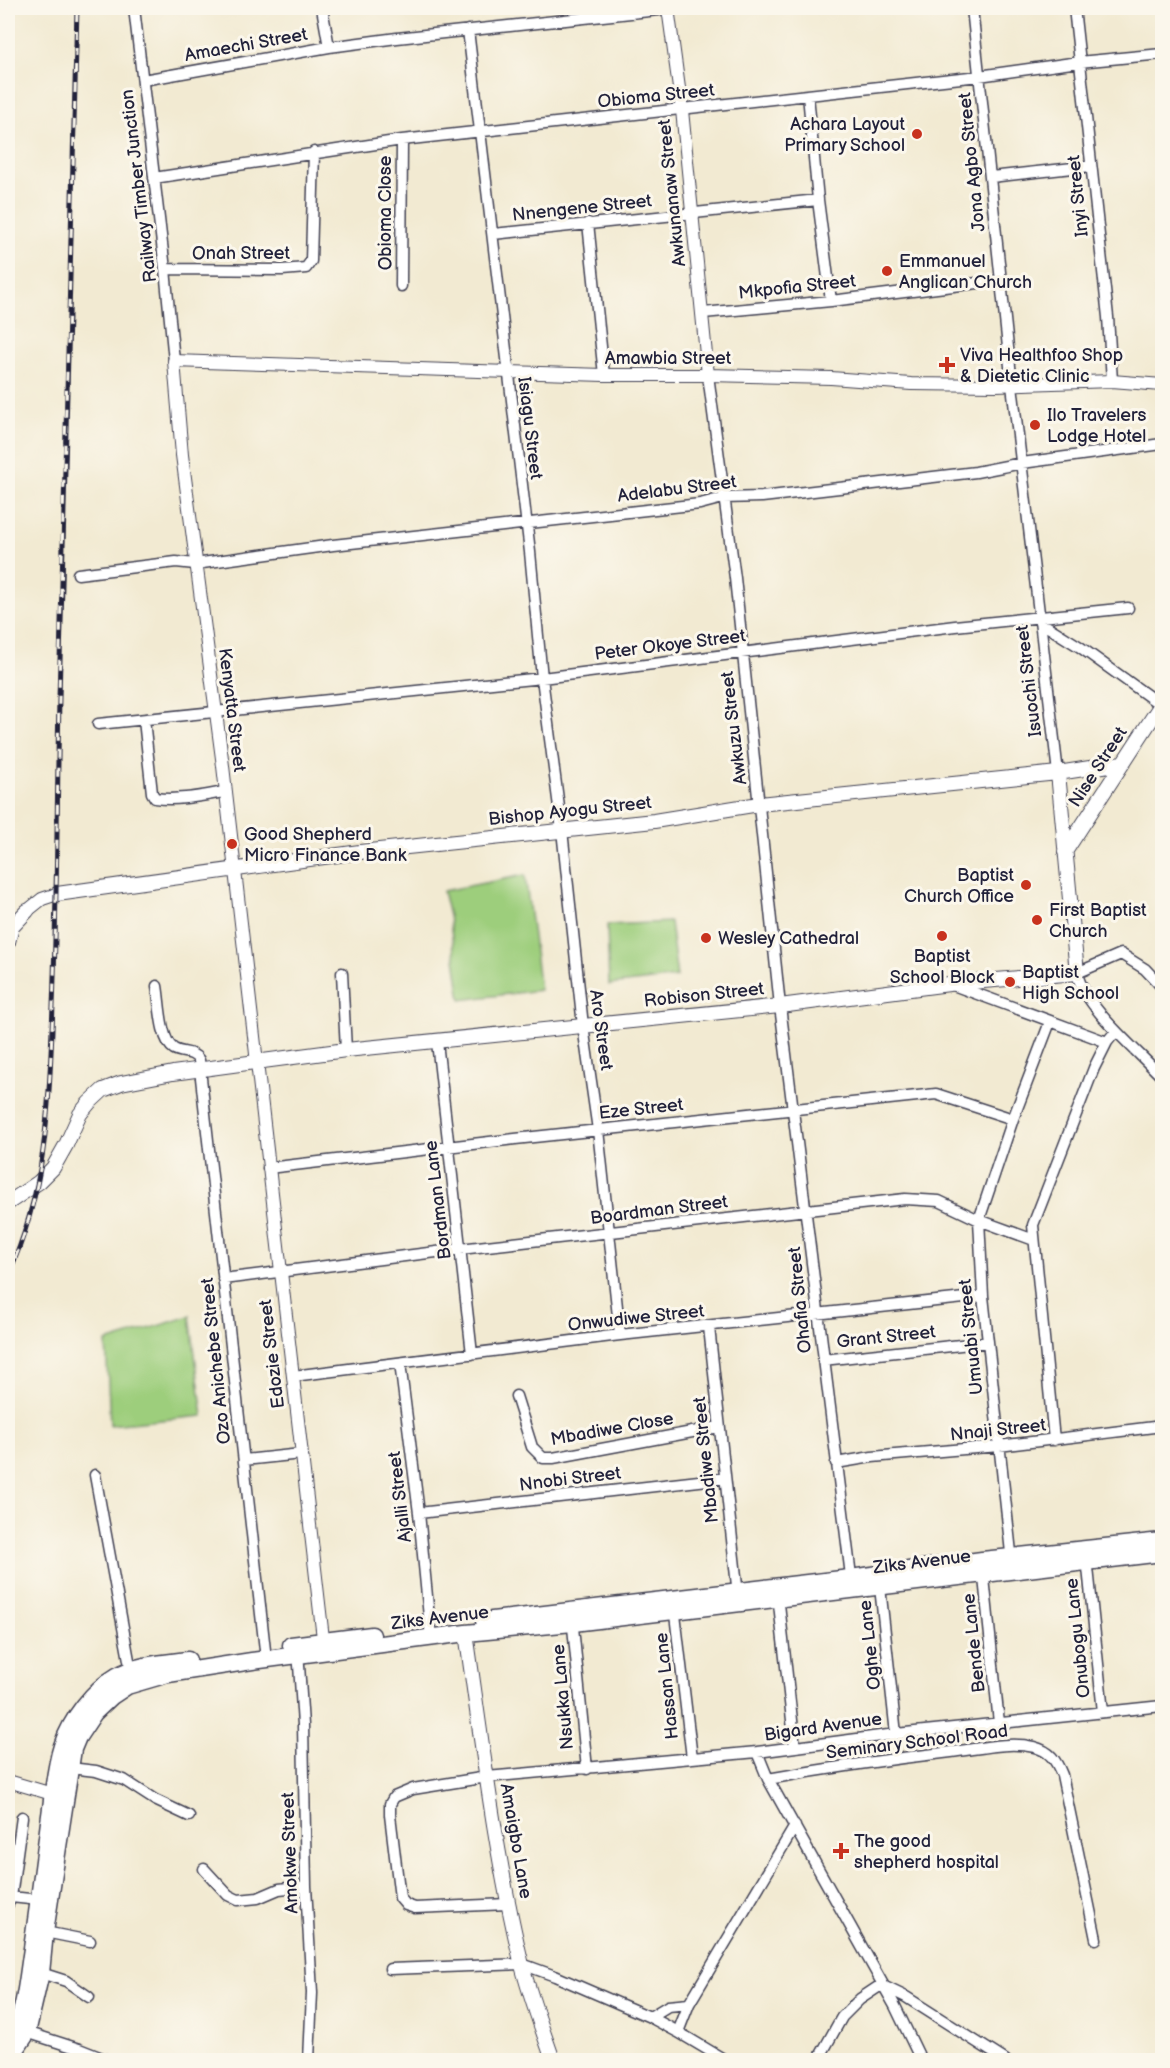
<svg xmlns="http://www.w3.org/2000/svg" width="1170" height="2068" viewBox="0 0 1170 2068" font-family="'Balsamiq Sans',sans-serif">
	<rect width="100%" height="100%" fill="#fbf7ec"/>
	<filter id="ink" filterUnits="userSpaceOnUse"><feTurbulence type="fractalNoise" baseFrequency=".0167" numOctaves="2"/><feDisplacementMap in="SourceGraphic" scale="12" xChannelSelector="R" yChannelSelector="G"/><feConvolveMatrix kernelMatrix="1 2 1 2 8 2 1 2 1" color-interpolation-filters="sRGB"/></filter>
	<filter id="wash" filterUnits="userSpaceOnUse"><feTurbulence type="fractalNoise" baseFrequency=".008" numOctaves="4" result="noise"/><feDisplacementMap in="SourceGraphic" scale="24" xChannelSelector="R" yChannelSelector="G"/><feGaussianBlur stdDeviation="1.35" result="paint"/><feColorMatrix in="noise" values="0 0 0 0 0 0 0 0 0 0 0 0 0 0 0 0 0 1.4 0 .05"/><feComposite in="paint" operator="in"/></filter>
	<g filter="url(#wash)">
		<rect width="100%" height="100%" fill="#f2ead2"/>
		<path fill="#9dce7c" stroke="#60785c" stroke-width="1.5" d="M 525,875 L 540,990 L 461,1000 L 449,916 L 443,891 Z
			M 670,922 L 677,977 L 609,985 L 607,925 Z
			M 190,1316 L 203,1416 L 110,1425 L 106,1342 Z"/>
	</g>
	<g filter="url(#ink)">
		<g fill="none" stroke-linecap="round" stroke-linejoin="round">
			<g stroke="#414052" stroke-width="13">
				<path id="minor" d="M 134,8 L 165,269 L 174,361
					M 322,8 L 329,47
					M 972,8 L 1012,385 L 1058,773
					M 1074,8 L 1108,317 L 1112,381
					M 468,30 L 530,552 L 542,678 L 562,830 L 583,1026 L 598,1130 L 620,1335
					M 143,80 L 329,47 L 397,38 L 677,8
					M 808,95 L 818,200 L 831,301
					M 991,177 L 1091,166
					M 154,178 L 402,140 L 979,76 L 1079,62 L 1162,54
					M 588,223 L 604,375
					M 493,234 L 818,200
					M 165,269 L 282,270 L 306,268 L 311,261 L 314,152
					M 401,286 L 402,140
					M 703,313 L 831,301 L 1002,280
					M 708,375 L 735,578 L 780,1006 L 852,1584
					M 78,574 L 176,562 L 195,564 L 333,545 L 700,504 L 723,498 L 762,497 L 976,472 L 1022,463 L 1162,444
					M 1040,622 L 1080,647 L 1162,706
					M 144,720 L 152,793 L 155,798 C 178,801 201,796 224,792
					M 98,724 L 542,678 L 955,626 L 1128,608
					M 342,973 L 346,1050
					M 953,985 L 1107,1042
					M 157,986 C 160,1002 160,1040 174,1049 C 183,1054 192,1050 199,1060 L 266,1659
					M 1162,987 L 1145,969 L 1121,954 L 1077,973 C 1084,1007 1138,1051 1162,1077
					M 437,1042 L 472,1354
					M 268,1168 L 515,1139 L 936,1094 L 1013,1119
					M 223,1279 L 460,1249 L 905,1199 L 939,1201 L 979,1220 L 1034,1240
					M 709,1327 L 738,1595
					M 823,1360 L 988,1342
					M 400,1363 L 419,1513 L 431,1638
					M 293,1376 L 620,1335 L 983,1296
					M 516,1396 L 532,1447 L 543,1458 L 553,1458 L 719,1427
					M 1054,1440 L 1033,1225 L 1094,1068 L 1107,1042 L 1116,1031
					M 244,1460 L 301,1454
					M 836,1463 L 872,1457 L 999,1446 L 1162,1426
					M 95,1475 L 131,1671
					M 419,1513 L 725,1478
					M 1087,1558 L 1103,1712
					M 1012,1562 L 983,1296 L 979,1220 L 1013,1119 L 1050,1022
					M 983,1568 L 999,1723
					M 880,1587 L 896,1734
					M 778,1595 L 795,1747
					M 674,1606 L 692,1758
					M 572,1617 L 587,1769
					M 298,1650 L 303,1725 L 306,1886 L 312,1993 L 309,2060
					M 757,1752 L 768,1779 C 829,1768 890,1759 951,1752 C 978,1749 1008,1741 1034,1747 C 1050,1751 1056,1760 1062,1775 L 1096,1939
					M 70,1768 L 96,1771 L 124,1780 L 155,1800 L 189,1816
					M 768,1779 L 895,2006 L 921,2060
					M 204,1869 L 228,1895 L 238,1900 L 258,1898 L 279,1889 L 306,1886
					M 11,1897 L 39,1900
					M 8,1904 L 11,1897 L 22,1817
					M 508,1904 L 415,1908 L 406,1905 L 400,1898 L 390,1815 L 390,1804 L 394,1797 L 413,1789 L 487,1777 L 757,1752 L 896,1734 L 1162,1706
					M 40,1931 L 90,1941
					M 390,1969 L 522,1964 L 555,1976 L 650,2017 L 678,2032 L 725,2060
					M 41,1973 L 66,1981 L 89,1997
					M 650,2017 L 668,2006 L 689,2004
					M 23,2031 L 79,2049 L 107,2060
					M 678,2032 L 689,2004 L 795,1826
					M 818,2060 L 842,2017 L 860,1999 L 881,1985 L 906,1997 L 1005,2060"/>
			</g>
			<g stroke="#414052" stroke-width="14">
				<path id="tertiary" d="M 668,8 L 682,110 L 708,375
					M 27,911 L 42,899 L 57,894
					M 324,1647 L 223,766 L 182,455 L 174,361 L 604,375 L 708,375 L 831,378 L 911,384 L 996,385 L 1112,381 L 1162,385
					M 8,1781 L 59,1796"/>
			</g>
			<g stroke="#414052" stroke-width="16">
				<path id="secondary" d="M 1065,852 L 1162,703
					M 57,894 L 360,852 L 654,821 L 759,804 L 1058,773 L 1122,763
					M 8,942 L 12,927 L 27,911
					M 8,1203 L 39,1182 L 53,1168 L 66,1145 L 80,1114 L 89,1103 L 103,1090 L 121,1083 L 173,1073 L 346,1050 L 780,1006 L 949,984 L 1077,973 L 1058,773
					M 466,1633 C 482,1743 495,1853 521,1961 C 529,1994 542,2028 553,2060"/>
			</g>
			<g stroke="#414052" stroke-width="19">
				<path id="primary" d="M 484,1621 L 850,1578 L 982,1560 L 1162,1541
					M 291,1645 L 372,1635
					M 8,2044 C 23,2019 26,1991 30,1962 C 37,1916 43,1869 49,1822 C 53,1798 54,1770 62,1746 C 71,1719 93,1690 117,1676 C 138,1664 165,1663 188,1660
					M 9,2060 L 27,2033 L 41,1973 L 45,1932 L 73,1749 L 78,1737 L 94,1713 L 112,1696 L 127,1686 L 168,1674 L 252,1661 L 466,1633 L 573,1623 L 1162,1553"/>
			</g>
			<use href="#minor" stroke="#fff" stroke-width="10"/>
			<use href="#tertiary" stroke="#fff" stroke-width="12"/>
			<use href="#secondary" stroke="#fff" stroke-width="14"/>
			<use href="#primary" stroke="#fff" stroke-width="16"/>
			<g stroke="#22223b" stroke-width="5">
				<path id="rail" d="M 8,1275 C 48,1187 49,1100 53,1006 C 57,903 57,801 59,699 C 63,468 72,238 77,8"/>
			</g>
			<use href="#rail" stroke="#fbf7ec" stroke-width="3" stroke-dasharray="9" stroke-linecap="butt"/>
		</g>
	</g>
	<g fill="#c8321e" stroke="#fbf7ec" stroke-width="2">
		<circle cx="917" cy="134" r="6"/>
		<circle cx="887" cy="271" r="6"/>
		<path d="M944 356h6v6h6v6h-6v6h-6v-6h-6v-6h6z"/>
		<circle cx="1035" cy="425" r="6"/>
		<circle cx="232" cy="844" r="6"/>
		<circle cx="1026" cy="885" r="6"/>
		<circle cx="1037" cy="920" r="6"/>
		<circle cx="942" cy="936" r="6"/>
		<circle cx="706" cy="938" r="6"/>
		<circle cx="1010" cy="982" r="6"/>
		<path d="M838 1842h6v6h6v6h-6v6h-6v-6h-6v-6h6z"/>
	</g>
	<g text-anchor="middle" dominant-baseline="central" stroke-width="6" stroke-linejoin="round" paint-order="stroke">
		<g font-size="18" fill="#22223b" stroke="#fbf7ec">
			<text transform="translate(246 45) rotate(-10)">Amaechi Street</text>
			<text transform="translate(656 96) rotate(-6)">Obioma Street</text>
			<text transform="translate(972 162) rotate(-96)">Jona Agbo Street</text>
			<text transform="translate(139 186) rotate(-97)">Railway Timber Junction</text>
			<text transform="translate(672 193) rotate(-96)">Awkunanaw Street</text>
			<text transform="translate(1078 196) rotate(-96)">Inyi Street</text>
			<text transform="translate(582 208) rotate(-6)">Nnengene Street</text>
			<text transform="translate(385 213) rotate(-90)">Obioma Close</text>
			<text x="241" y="253">Onah Street</text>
			<text transform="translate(797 287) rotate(-6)">Mkpofia Street</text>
			<text x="668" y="358">Amawbia Street</text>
			<text transform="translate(530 428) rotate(83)">Isiagu Street</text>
			<text transform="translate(677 489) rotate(-7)">Adelabu Street</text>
			<text transform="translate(670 645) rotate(-7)">Peter Okoye Street</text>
			<text transform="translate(1029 681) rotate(-97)">Isuochi Street</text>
			<text transform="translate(232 710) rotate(83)">Kenyatta Street</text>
			<text transform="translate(734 728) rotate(-97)">Awkuzu Street</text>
			<text transform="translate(1098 767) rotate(-57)">Nise Street</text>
			<text transform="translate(570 811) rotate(-6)">Bishop Ayogu Street</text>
			<text transform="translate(704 995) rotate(-6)">Robison Street</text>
			<text transform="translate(601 1030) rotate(82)">Aro Street</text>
			<text transform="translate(641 1109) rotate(-6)">Eze Street</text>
			<text transform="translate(438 1200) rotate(-97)">Bordman Lane</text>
			<text transform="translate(659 1210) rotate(-7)">Boardman Street</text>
			<text transform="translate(800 1300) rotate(-96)">Ohafia Street</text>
			<text transform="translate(636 1318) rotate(-6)">Onwudiwe Street</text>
			<text transform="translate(886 1337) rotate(-6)">Grant Street</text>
			<text transform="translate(971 1337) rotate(-96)">Umuabi Street</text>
			<text transform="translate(272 1354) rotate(-97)">Edozie Street</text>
			<text transform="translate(216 1361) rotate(-96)">Ozo Anichebe Street</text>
			<text transform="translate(612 1429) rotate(-10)">Mbadiwe Close</text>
			<text transform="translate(998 1430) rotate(-6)">Nnaji Street</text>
			<text transform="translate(706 1460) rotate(-96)">Mbadiwe Street</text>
			<text transform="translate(570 1479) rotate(-7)">Nnobi Street</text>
			<text transform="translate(400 1497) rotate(-97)">Ajalli Street</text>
			<text transform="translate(922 1562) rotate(-7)">Ziks Avenue</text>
			<text transform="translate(440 1618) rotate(-7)">Ziks Avenue</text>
			<text transform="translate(1078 1638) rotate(-96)">Onubogu Lane</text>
			<text transform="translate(974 1643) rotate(-96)">Bende Lane</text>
			<text transform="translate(870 1645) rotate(-96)">Oghe Lane</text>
			<text transform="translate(667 1686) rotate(-96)">Hassan Lane</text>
			<text transform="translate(563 1697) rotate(-95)">Nsukka Lane</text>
			<text transform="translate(823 1727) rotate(-8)">Bigard Avenue</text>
			<text transform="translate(917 1742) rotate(-7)">Seminary School Road</text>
			<text transform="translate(516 1841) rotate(80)">Amaigbo Lane</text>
			<text transform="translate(290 1853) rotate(-92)">Amokwe Street</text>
		</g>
		<g font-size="18" fill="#22223b" stroke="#fbf7ec" text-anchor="start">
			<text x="905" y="124" text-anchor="end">Achara Layout<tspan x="905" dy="21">Primary School</tspan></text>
			<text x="899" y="261">Emmanuel<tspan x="899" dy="21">Anglican Church</tspan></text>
			<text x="960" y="355">Viva Healthfoo Shop<tspan x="960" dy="21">&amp; Dietetic Clinic</tspan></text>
			<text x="1047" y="415">Ilo Travelers<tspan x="1047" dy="21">Lodge Hotel</tspan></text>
			<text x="244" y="834">Good Shepherd<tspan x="244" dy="21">Micro Finance Bank</tspan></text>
			<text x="1014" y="875" text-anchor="end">Baptist<tspan x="1014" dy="21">Church Office</tspan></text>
			<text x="1049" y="910">First Baptist<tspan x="1049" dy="21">Church</tspan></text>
			<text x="718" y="938">Wesley Cathedral</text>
			<text x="942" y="956" text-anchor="middle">Baptist<tspan x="942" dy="21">School Block</tspan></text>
			<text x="1022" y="972">Baptist<tspan x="1022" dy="21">High School</tspan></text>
			<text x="854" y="1841">The good<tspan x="854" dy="21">shepherd hospital</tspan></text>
		</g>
	</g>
	<rect width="1170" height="2068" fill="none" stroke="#fbf7ec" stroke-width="30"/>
</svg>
